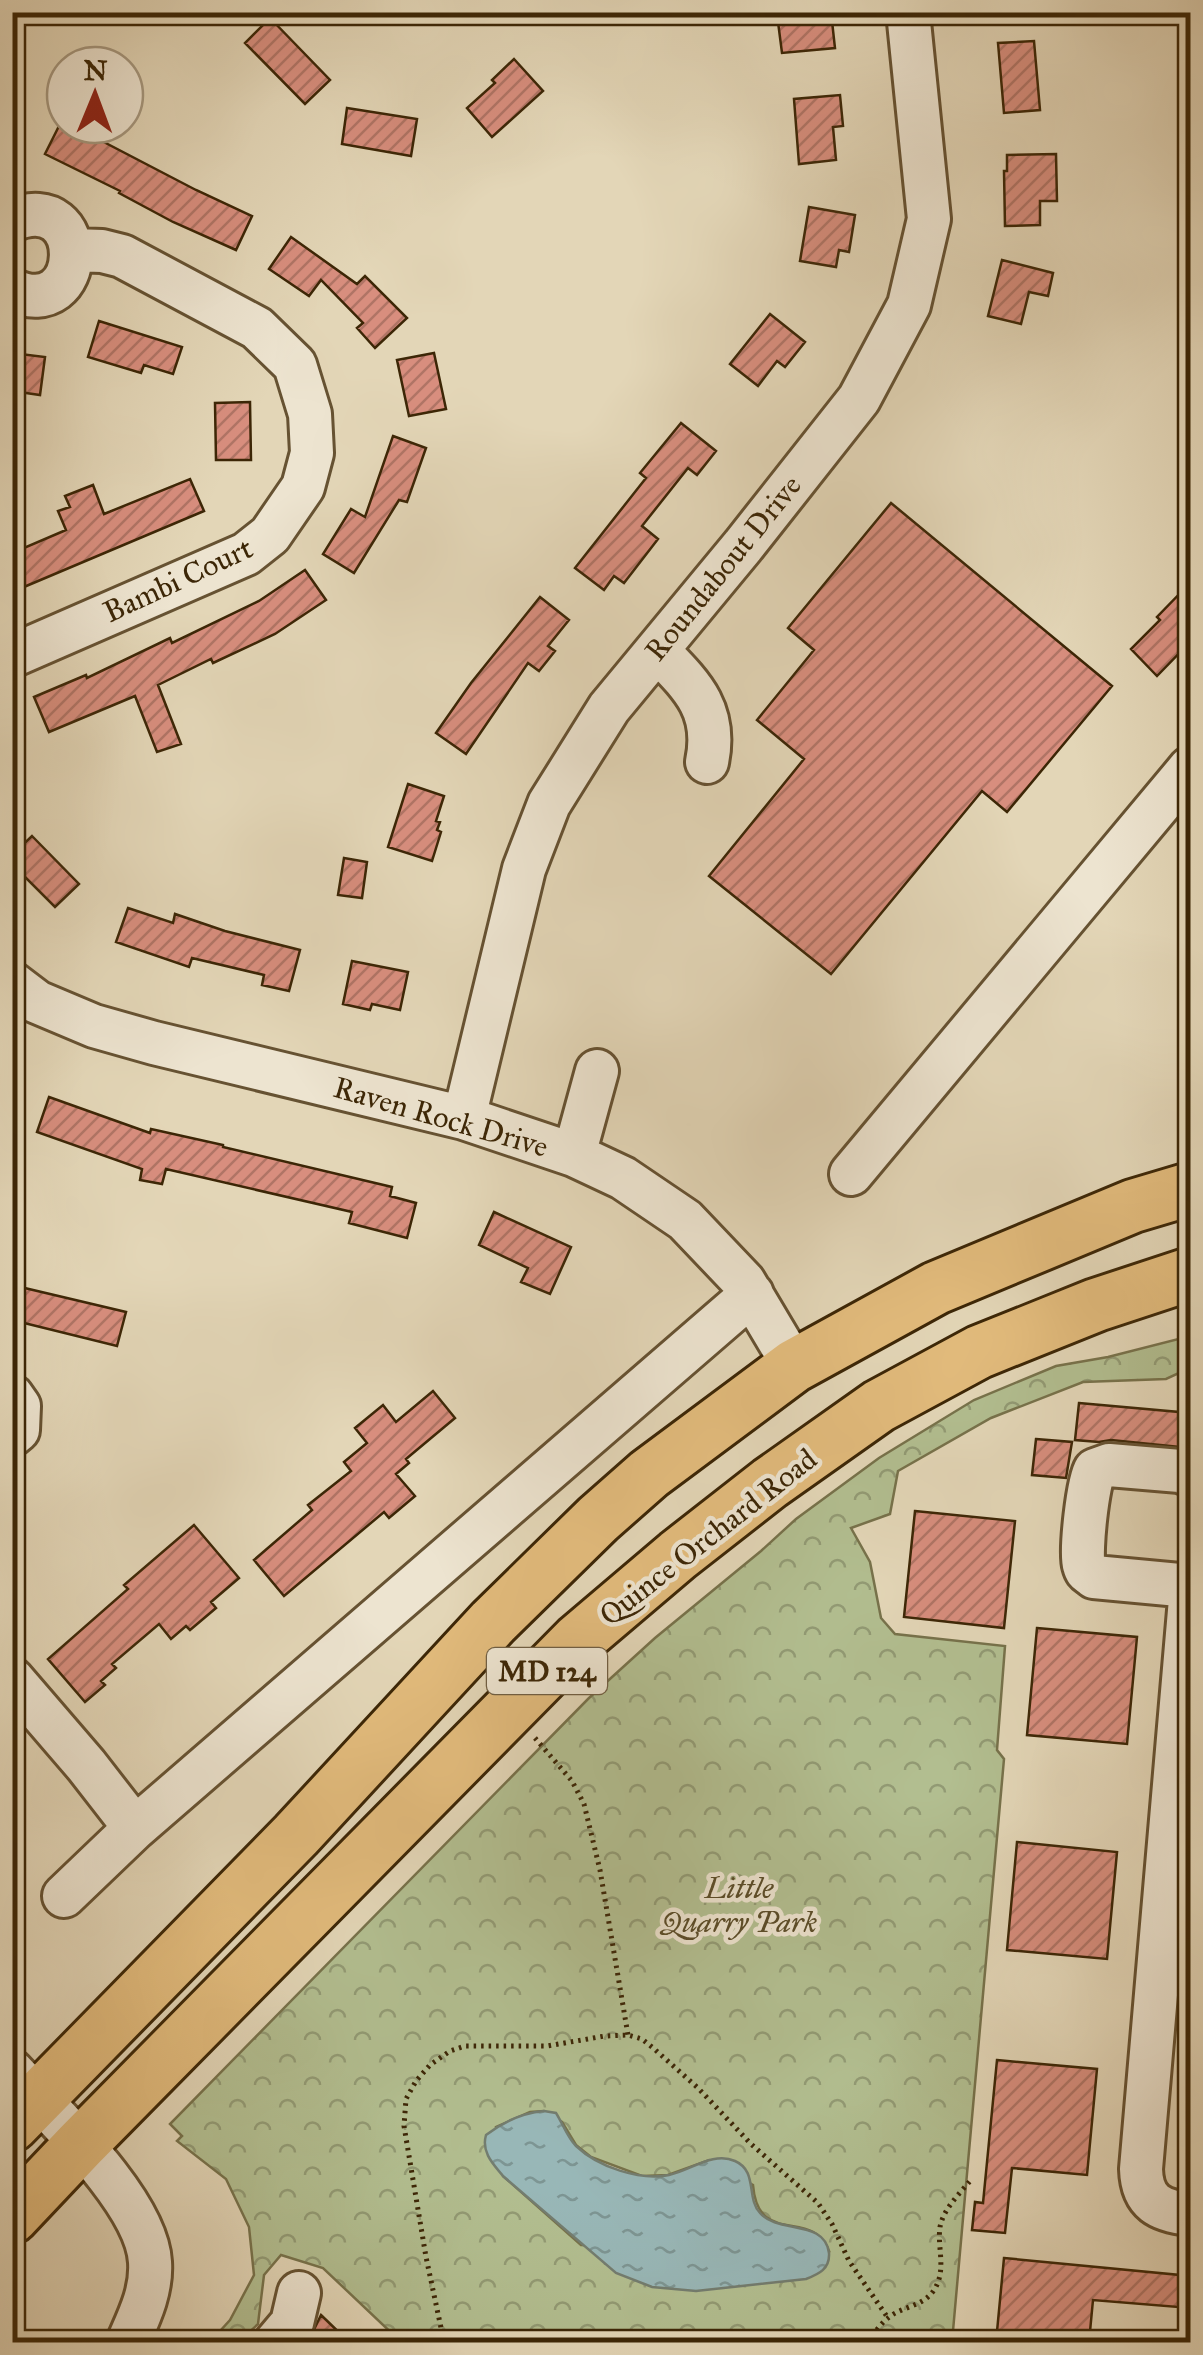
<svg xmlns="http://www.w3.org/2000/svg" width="1203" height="2355" viewBox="0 0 1203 2355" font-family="'IM FELL Great Primer',serif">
	<defs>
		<pattern id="forest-crowns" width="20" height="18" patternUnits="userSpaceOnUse" patternTransform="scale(2.5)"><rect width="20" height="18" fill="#b2be90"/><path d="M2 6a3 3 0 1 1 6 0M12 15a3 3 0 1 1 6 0" fill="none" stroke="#929a74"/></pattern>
		<pattern id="water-ripples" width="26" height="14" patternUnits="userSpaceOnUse" patternTransform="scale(2.5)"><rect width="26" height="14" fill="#98b7b7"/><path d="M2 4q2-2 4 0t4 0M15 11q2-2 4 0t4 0" fill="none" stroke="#7d9593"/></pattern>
		<pattern id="building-hatch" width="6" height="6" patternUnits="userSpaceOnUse" patternTransform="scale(2.5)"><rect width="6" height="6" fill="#d88e7e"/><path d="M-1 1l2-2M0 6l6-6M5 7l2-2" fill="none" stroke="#b07465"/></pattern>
	</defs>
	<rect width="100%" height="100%" fill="#e3d6b7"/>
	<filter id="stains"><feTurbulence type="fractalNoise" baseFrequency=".002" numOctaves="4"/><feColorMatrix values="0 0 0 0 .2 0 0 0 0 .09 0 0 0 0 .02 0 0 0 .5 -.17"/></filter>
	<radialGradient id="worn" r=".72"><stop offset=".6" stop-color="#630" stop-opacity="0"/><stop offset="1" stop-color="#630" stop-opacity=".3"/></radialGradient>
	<path fill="url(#forest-crowns)" stroke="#77724b" stroke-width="2.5" fill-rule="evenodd" d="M 1190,1336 L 1190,1368 L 1166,1379 L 1083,1382 L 991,1418 L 898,1471 L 890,1514 L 851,1528 L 870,1562 L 881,1618 L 895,1634 L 1005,1646 L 997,1750 L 1004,1759 L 952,2342 L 401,2342 L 323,2268 L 281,2255 L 264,2275 L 258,2324 L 239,2342 L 210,2342 L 230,2320 L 254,2275 L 249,2227 L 226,2179 L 177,2141 L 182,2136 L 170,2124 L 589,1698 L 655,1638 L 761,1551 L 796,1519 L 879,1458 L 974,1400 L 1056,1366 L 1108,1357 ZM 544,2111 L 562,2122 L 576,2145 L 591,2157 L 642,2176 L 668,2175 L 709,2160 L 753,2185 C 758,2248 813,2207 829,2251 L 581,2245 L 503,2176 L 496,2127 L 530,2112 Z"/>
	<path fill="url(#water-ripples)" stroke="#737d70" stroke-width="2.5" d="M 544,2111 L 556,2113 C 563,2124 567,2137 576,2146 C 598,2167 640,2181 669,2175 C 690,2171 713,2151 735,2161 C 758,2171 746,2198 760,2213 C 778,2234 825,2219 829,2253 C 830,2269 819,2274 806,2279 L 696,2291 L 652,2287 L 616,2273 L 503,2176 C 493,2164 481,2152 486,2135 C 503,2122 522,2113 544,2111 Z"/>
	<path fill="url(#building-hatch)" stroke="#3c2606" stroke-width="2.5" d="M 794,12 L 831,12 L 835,48 L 782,53 L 778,22 L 795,21 Z
		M 270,18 L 330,80 L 305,104 L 245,43 Z
		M 1034,41 L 1040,110 L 1004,113 L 998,43 Z
		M 514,59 L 543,91 L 492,137 L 467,108 L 495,83 L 492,80 Z
		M 840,95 L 843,126 L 833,127 L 836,160 L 799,164 L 794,99 Z
		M 347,108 L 417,119 L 411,156 L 342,144 Z
		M 62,120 L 65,125 L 71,125 L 196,190 L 252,216 L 236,250 L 173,222 L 119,193 L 120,191 L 45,154 Z
		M 1056,154 L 1057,201 L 1040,201 L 1040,225 L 1005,226 L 1004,171 L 1007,171 L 1007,155 Z
		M 809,207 L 855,215 L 849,252 L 839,250 L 836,267 L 800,261 Z
		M 291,237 L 357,284 L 365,276 L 407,318 L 375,348 L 357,328 L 363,323 L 321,280 L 309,296 L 269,269 Z
		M 1002,260 L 1053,273 L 1048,296 L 1029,292 L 1021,324 L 988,316 Z
		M 770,314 L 805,342 L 785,367 L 777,361 L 758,386 L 730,364 Z
		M 99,321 L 182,347 L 173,374 L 144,365 L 141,373 L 88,357 Z
		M 12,353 L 45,357 L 40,395 L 12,391 Z
		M 434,353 L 446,409 L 409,416 L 397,360 Z
		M 250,402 L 251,460 L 216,460 L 215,403 Z
		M 681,423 L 716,451 L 697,475 L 688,468 L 642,526 L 658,539 L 624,583 L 614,576 L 604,590 L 575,568 L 646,478 L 640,473 Z
		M 393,436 L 426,448 L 407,502 L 399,500 L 354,573 L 323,554 L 351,509 L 365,517 Z
		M 190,479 L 204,511 L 12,592 L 12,553 L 66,530 L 58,511 L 70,507 L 65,496 L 93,485 L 104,514 Z
		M 891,503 L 1112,686 L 1007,812 L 982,791 L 831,974 L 709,876 L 804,759 L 757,720 L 814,650 L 788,628 Z
		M 305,570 L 326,600 L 275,634 L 213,663 L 211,659 L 158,685 L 181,744 L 157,752 L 135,696 L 49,732 L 34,697 L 86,675 L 87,678 L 170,638 L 172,643 L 259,601 Z
		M 1190,583 L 1190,642 L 1157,676 L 1131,649 L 1160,620 L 1157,617 Z
		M 540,597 L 569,620 L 548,646 L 555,651 L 539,671 L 528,663 L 466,754 L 436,733 L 471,683 Z
		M 408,784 L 444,796 L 436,821 L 440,822 L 437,830 L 441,832 L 432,861 L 388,847 Z
		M 32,836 L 79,884 L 55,907 L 12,864 L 12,855 Z
		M 344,858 L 367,862 L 362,898 L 338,895 Z
		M 128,908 L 173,923 L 175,914 L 225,931 L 300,950 L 289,991 L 262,985 L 264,975 L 192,958 L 189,967 L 116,942 Z
		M 352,961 L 408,972 L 400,1010 L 372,1004 L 370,1010 L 343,1004 Z
		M 49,1097 L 150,1133 L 151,1129 L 223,1145 L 223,1147 L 392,1187 L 390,1196 L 416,1203 L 407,1238 L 349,1223 L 352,1212 L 166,1169 L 162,1184 L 140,1180 L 142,1169 L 37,1132 Z
		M 494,1212 L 571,1247 L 550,1294 L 521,1282 L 528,1268 L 479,1245 Z
		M 12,1285 L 126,1312 L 117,1346 L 12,1320 Z
		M 433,1391 L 455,1418 L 406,1459 L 409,1463 L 396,1474 L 415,1496 L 389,1518 L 384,1512 L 284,1596 L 254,1560 L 312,1510 L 308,1505 L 351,1471 L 344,1462 L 367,1443 L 355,1428 L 383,1405 L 396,1422 Z
		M 1079,1403 L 1190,1413 L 1190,1448 L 1111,1440 L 1099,1442 L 1075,1440 Z
		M 1036,1439 L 1072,1442 L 1066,1478 L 1032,1475 Z
		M 915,1511 L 1015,1521 L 1004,1628 L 904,1617 Z
		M 194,1525 L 239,1578 L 211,1602 L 216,1608 L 190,1630 L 186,1626 L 171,1639 L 159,1624 L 112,1664 L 116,1668 L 101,1681 L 105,1685 L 85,1702 L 48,1659 L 128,1589 L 124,1585 Z
		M 1037,1628 L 1137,1637 L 1127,1744 L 1027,1735 Z
		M 1017,1842 L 1117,1852 L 1107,1959 L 1007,1950 Z
		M 997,2060 L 1097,2069 L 1087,2175 L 1012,2168 L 1005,2233 L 972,2230 L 975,2202 L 983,2203 Z
		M 1004,2258 L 1190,2276 L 1190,2308 L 1093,2300 L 1089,2342 L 996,2342 Z
		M 321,2315 L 349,2342 L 308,2342 Z"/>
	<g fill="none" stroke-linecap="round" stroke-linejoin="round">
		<g stroke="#665232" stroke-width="48">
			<path id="minor" d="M 12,220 C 93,187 88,325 12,290
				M 657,650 C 691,685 718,709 707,762
				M 12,656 L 246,554 L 270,535 L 303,487 L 312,453 L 310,414 L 295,365 L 257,328 L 122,256 L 102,251 L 73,250
				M 12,983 L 37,1002 L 94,1026 L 154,1043 L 464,1118 L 574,1155 L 623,1178 L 685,1220 L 744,1282 L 794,1366
				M 464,1118 L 524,869 L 549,804 L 609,708 L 743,546 L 859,399 L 909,305 L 929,219 L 908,12
				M 574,1155 L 597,1071
				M 851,1174 L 1190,768
				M 12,1396 L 19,1406 L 18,1430 L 12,1435
				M 1190,1475 L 1180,1471 L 1109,1465 L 1095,1470 C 1088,1481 1080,1552 1084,1565 C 1086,1573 1088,1572 1094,1577 L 1190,1586
				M 1190,1599 L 1141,2169 C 1142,2203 1160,2211 1190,2214
				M 12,1679 L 86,1765 L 135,1828
				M 64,1896 L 135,1828 L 752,1294
				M 12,2071 C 53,2115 147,2202 150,2262 C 152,2291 139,2317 128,2342
				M 276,2342 L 292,2323 L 299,2293"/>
		</g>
		<g stroke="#3c2606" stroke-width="58">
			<path id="major" d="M 12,2125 L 296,1835 L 493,1622 L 598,1519 L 649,1474 L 794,1366 L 936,1288 L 1133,1206 L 1190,1189
				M 12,2217 L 80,2145 L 578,1640 L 678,1555 L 770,1483 L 879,1406 L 979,1352 L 1096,1305 L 1190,1274"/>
		</g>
		<path stroke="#3c2606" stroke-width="5" stroke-dasharray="2.5 5" stroke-linecap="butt" d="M 535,1738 L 572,1781 L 584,1804 L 600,1870 L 628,2035
			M 444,2342 L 426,2257 L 404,2126 L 406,2099 L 416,2081 L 430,2065 L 450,2051 L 465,2046 L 547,2046 L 605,2036 L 628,2035 L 642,2039 L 652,2047 L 698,2088 L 751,2144 L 818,2203 L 832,2224 L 849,2261 L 888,2318
			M 868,2342 C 874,2334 880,2324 888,2318 C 902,2306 923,2307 934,2290 C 947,2270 937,2248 940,2227 C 943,2210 959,2194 970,2181"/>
		<use href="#minor" stroke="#ede4d0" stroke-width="42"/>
		<use href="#major" stroke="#e2bb7c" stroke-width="52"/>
	</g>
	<g text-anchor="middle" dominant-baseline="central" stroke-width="9" stroke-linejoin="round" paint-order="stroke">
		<rect fill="#ede4d0" stroke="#715f43" stroke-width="2.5" x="487" y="1648" width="120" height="46" rx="8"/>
		<g font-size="28" font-weight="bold" fill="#3c2606">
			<text x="547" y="1671">MD 124</text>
		</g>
		<g font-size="30" fill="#3c2606" stroke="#ede4d0">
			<text transform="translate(723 568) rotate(-51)">Roundabout Drive</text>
			<text transform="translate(178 580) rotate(-25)">Bambi Court</text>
			<text transform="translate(441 1117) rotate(16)">Raven Rock Drive</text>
			<text transform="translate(708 1537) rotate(-38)">Quince Orchard Road</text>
		</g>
		<g font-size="30" font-style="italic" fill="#5a4c28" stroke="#ede4d0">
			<text x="739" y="1888">Little<tspan x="739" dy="34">Quarry Park</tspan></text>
		</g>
	</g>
	<rect width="1203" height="2355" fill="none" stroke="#e3d6b7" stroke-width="50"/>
	<rect x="15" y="15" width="1173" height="2325" fill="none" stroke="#3c2606" stroke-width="5"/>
	<rect x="25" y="25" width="1153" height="2305" fill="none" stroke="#3c2606" stroke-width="2.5"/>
	<g transform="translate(95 95) rotate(1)"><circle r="48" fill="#ede4d0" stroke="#a6987f" stroke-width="2.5"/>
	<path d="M0-8L18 38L0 25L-18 38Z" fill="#8f2418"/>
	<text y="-15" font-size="28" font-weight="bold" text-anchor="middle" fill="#3c2606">N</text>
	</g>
	<rect width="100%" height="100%" filter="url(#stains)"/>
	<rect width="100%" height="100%" fill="url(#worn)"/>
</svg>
